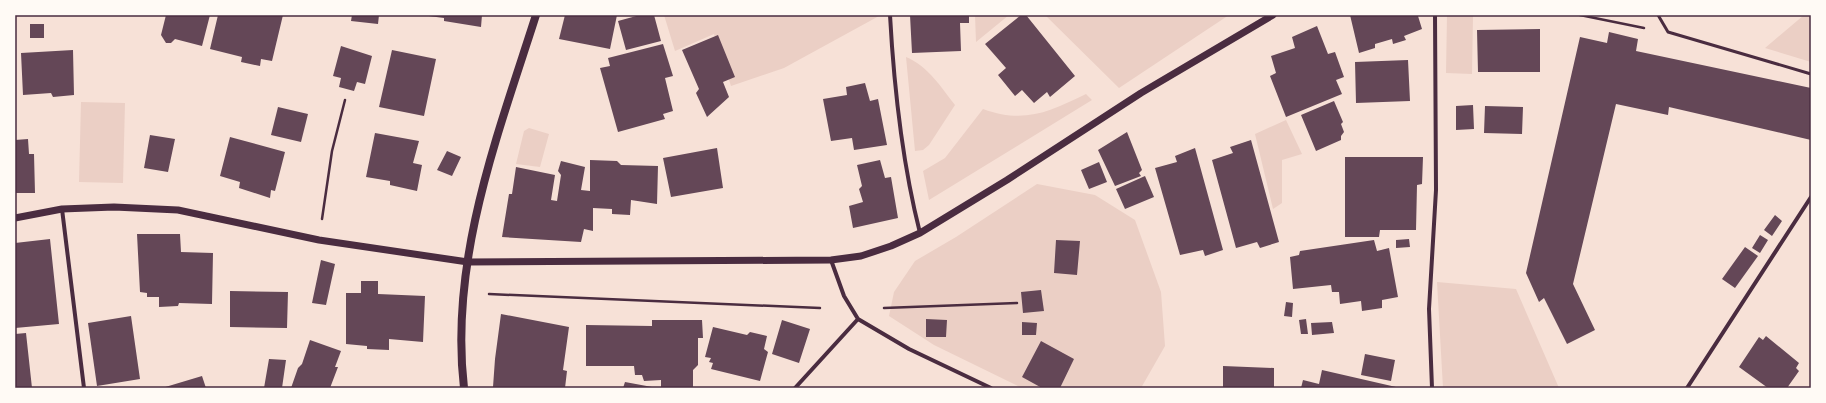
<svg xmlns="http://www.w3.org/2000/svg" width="1826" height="403" viewBox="0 0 1826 403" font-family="Montserrat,sans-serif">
	<rect width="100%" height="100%" fill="#f7e1d7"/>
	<path fill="#ebcfc5" d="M 664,15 L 879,15 L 879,16 L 784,68 L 731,86 L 714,34 L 675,51 Z
		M 975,15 L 1009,15 L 976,42 Z
		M 1045,15 L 1229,15 L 1119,88 Z
		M 1447,15 L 1473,16 L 1472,74 L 1446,73 Z
		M 1804,15 L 1811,15 L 1811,62 L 1765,48 Z
		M 906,57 C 928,66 941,87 955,105 L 929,145 L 923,150 L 915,151 Z
		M 1086,94 L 1092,100 L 929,200 L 923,171 L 945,158 L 983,109 C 1024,124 1049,112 1086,94 Z
		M 81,102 L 125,103 L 123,183 L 79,182 Z
		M 1286,120 L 1302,154 L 1282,160 L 1282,203 L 1273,209 L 1255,134 Z
		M 529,128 L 549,134 L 540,167 L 516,164 L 524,131 Z
		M 1037,184 L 1095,195 L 1135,220 L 1161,292 L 1165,346 L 1141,388 L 1022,388 L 934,345 L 889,316 L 894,292 L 915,261 L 956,237 Z
		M 1437,282 L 1516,289 L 1559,388 L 1443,388 Z"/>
	<path fill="#644757" d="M 166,15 L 210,15 L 202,46 L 175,39 L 171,43 L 166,43 L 161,35 Z
		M 218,15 L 283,15 L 272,61 L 261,59 L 260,66 L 241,62 L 242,57 L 210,49 Z
		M 352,15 L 379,15 L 378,24 L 351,21 Z
		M 421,15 L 482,15 L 481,27 L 444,21 L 444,18 Z
		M 565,15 L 617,15 L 610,49 L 559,39 Z
		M 640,15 L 654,15 L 661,41 L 626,50 L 618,21 Z
		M 910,15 L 969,15 L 969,23 L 960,23 L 961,51 L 912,53 Z
		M 1021,15 L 1026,15 L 1075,76 L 1050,97 L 1047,92 L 1034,103 L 1022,90 L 1015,96 L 998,75 L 1006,68 L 985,44 Z
		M 1350,15 L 1421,15 L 1418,16 L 1422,29 L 1404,36 L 1406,40 L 1393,44 L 1392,39 L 1375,44 L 1375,48 L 1359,53 Z
		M 30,24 L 44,24 L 44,38 L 30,38 Z
		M 1317,26 L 1328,54 L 1335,52 L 1344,77 L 1336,80 L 1342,94 L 1286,117 L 1270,76 L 1276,73 L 1271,56 L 1295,48 L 1292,37 Z
		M 1540,29 L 1540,72 L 1478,72 L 1477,30 Z
		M 1609,32 L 1638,39 L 1636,51 L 1811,88 L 1811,140 L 1669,107 L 1668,115 L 1616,104 L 1573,284 L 1595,330 L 1567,344 L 1544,298 L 1539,302 L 1526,273 L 1580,37 L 1607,43 Z
		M 718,35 L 735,77 L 723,82 L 729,97 L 707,117 L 696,93 L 699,89 L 682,50 Z
		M 663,44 L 673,76 L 665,78 L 673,111 L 663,114 L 665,119 L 618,132 L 600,68 L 610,66 L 608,58 Z
		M 341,46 L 372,56 L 365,84 L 357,82 L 354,91 L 339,87 L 341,78 L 333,76 Z
		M 73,50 L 74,95 L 53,97 L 51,93 L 23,95 L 21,53 Z
		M 392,50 L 436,59 L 424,116 L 379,107 Z
		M 1408,60 L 1410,101 L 1356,103 L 1355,62 Z
		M 865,83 L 870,101 L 878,99 L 887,145 L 854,150 L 852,138 L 831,141 L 823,99 L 847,95 L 846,87 Z
		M 1334,101 L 1343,122 L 1341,124 L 1344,132 L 1341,136 L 1341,140 L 1316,151 L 1301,115 Z
		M 1473,105 L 1474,129 L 1456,130 L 1456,106 Z
		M 1485,106 L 1523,107 L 1522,134 L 1484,133 Z
		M 278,107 L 308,114 L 301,142 L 271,135 Z
		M 1127,132 L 1142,170 L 1139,173 L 1141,176 L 1115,186 L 1098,150 Z
		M 375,133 L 419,141 L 413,163 L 422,165 L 417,191 L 390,185 L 390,181 L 366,177 Z
		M 150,135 L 175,139 L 168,172 L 144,168 Z
		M 230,137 L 285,152 L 275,191 L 271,190 L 270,198 L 239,188 L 240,182 L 220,176 Z
		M 28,139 L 29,154 L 34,154 L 35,193 L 15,193 L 15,140 Z
		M 1251,140 L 1279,242 L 1260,248 L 1257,242 L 1236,248 L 1212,160 L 1233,153 L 1230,147 Z
		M 717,148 L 723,188 L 671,197 L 663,158 Z
		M 1195,148 L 1223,250 L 1205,256 L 1203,250 L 1180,255 L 1155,168 L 1177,162 L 1175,156 Z
		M 447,151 L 461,157 L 452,176 L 437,170 Z
		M 1345,157 L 1423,157 L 1422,184 L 1417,185 L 1416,230 L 1380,230 L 1379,237 L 1345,237 Z
		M 590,160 L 617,161 L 621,165 L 658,166 L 657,204 L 631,200 L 630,215 L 612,214 L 612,209 L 593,208 L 593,231 L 584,229 L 581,242 L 502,237 L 509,194 L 512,194 L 516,167 L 555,175 L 551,200 L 557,201 L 561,175 L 558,171 L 561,161 L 585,167 L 581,190 L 590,191 Z
		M 880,160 L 885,178 L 891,177 L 898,218 L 853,228 L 849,206 L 863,202 L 859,189 L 862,186 L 857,165 Z
		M 1099,162 L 1107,182 L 1089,189 L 1081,170 Z
		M 1145,176 L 1154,197 L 1125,209 L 1116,189 Z
		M 1775,215 L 1782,221 L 1772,236 L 1764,230 Z
		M 137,234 L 180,234 L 181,252 L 213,253 L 212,304 L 179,303 L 178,306 L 159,307 L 159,297 L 147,297 L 147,293 L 140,292 Z
		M 1760,235 L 1768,240 L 1760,253 L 1752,248 Z
		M 50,239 L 59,324 L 15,328 L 15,243 Z
		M 1409,239 L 1410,247 L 1396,248 L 1396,240 Z
		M 1056,240 L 1080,241 L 1077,275 L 1054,273 Z
		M 1374,240 L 1377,251 L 1389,248 L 1398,297 L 1382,300 L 1382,308 L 1362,311 L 1361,301 L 1340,304 L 1339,292 L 1332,292 L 1331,285 L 1293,289 L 1290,257 L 1299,255 L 1300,251 Z
		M 1745,247 L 1758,256 L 1735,288 L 1722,279 Z
		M 321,260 L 335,264 L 326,305 L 312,303 Z
		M 361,281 L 378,281 L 378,294 L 425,296 L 423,342 L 389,339 L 389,350 L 367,349 L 367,346 L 346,344 L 346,293 L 361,293 Z
		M 1041,290 L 1044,311 L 1023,313 L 1021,292 Z
		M 230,291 L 288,292 L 287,328 L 230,327 Z
		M 1286,302 L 1293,303 L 1292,317 L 1284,316 Z
		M 501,314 L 569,327 L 563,370 L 567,371 L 565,388 L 493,387 L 495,359 Z
		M 131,316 L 140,379 L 97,386 L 88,323 Z
		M 926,319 L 947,320 L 946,337 L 926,337 Z
		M 1306,319 L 1308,334 L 1301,334 L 1299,320 Z
		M 652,320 L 702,320 L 703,338 L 698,338 L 698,365 L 693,370 L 693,388 L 661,388 L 661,380 L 644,381 L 642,375 L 635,375 L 634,366 L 586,366 L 586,325 L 652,326 Z
		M 782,320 L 810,329 L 799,363 L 772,354 Z
		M 1022,322 L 1037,323 L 1036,335 L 1022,335 Z
		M 1332,322 L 1334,333 L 1312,335 L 1311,323 Z
		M 713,327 L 747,335 L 750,332 L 767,336 L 764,349 L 768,352 L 760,381 L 711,369 L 713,363 L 709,362 L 711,358 L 705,357 Z
		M 26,333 L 32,388 L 15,388 L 15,334 Z
		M 1766,336 L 1799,363 L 1796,368 L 1799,371 L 1787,388 L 1768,388 L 1739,367 L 1759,337 L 1763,340 Z
		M 310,340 L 341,351 L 335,367 L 338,367 L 330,388 L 291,388 L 298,368 L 302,364 Z
		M 1041,341 L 1074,359 L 1060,388 L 1042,388 L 1022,377 Z
		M 1365,354 L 1395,360 L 1391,381 L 1361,375 Z
		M 269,359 L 286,360 L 282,388 L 264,388 Z
		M 1223,366 L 1274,368 L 1274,388 L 1223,388 Z
		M 1322,370 L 1396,387 L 1396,388 L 1301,388 L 1303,380 L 1319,384 Z
		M 202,376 L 206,388 L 162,388 Z
		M 625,382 L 652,387 L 652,388 L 623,388 Z"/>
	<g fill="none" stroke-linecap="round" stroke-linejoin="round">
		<path stroke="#4a2c40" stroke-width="2.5" d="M 1580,15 L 1644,28
			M 322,219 L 332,151 L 345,100
			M 489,294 L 820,308
			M 884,308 L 1017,303"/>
		<path stroke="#4a2c40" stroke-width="3" d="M 1658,15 L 1668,32 L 1811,74"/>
		<path stroke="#4a2c40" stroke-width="4" d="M 890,15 C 894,88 902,162 920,233
			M 62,209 L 84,388
			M 831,260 L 844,296 L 858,319 L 909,349 L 991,388
			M 795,388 L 858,319
			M 1432,388 L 1429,309 L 1436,190 L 1435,15
			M 1687,388 L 1811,197"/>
		<path stroke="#4a2c40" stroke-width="7" d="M 15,218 L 62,209 L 114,207 L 178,210 L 319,240 L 468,262 L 831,260 L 861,256 L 891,246 L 920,233 L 1007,180 L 1141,93 L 1273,15"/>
		<path stroke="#4a2c40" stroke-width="8" d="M 464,388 C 449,260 498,134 536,15"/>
	</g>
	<rect width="1826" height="403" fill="none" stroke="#fffaf5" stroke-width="32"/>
	<rect x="16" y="16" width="1794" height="371" fill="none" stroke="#4a2c40" stroke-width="1.5"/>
</svg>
